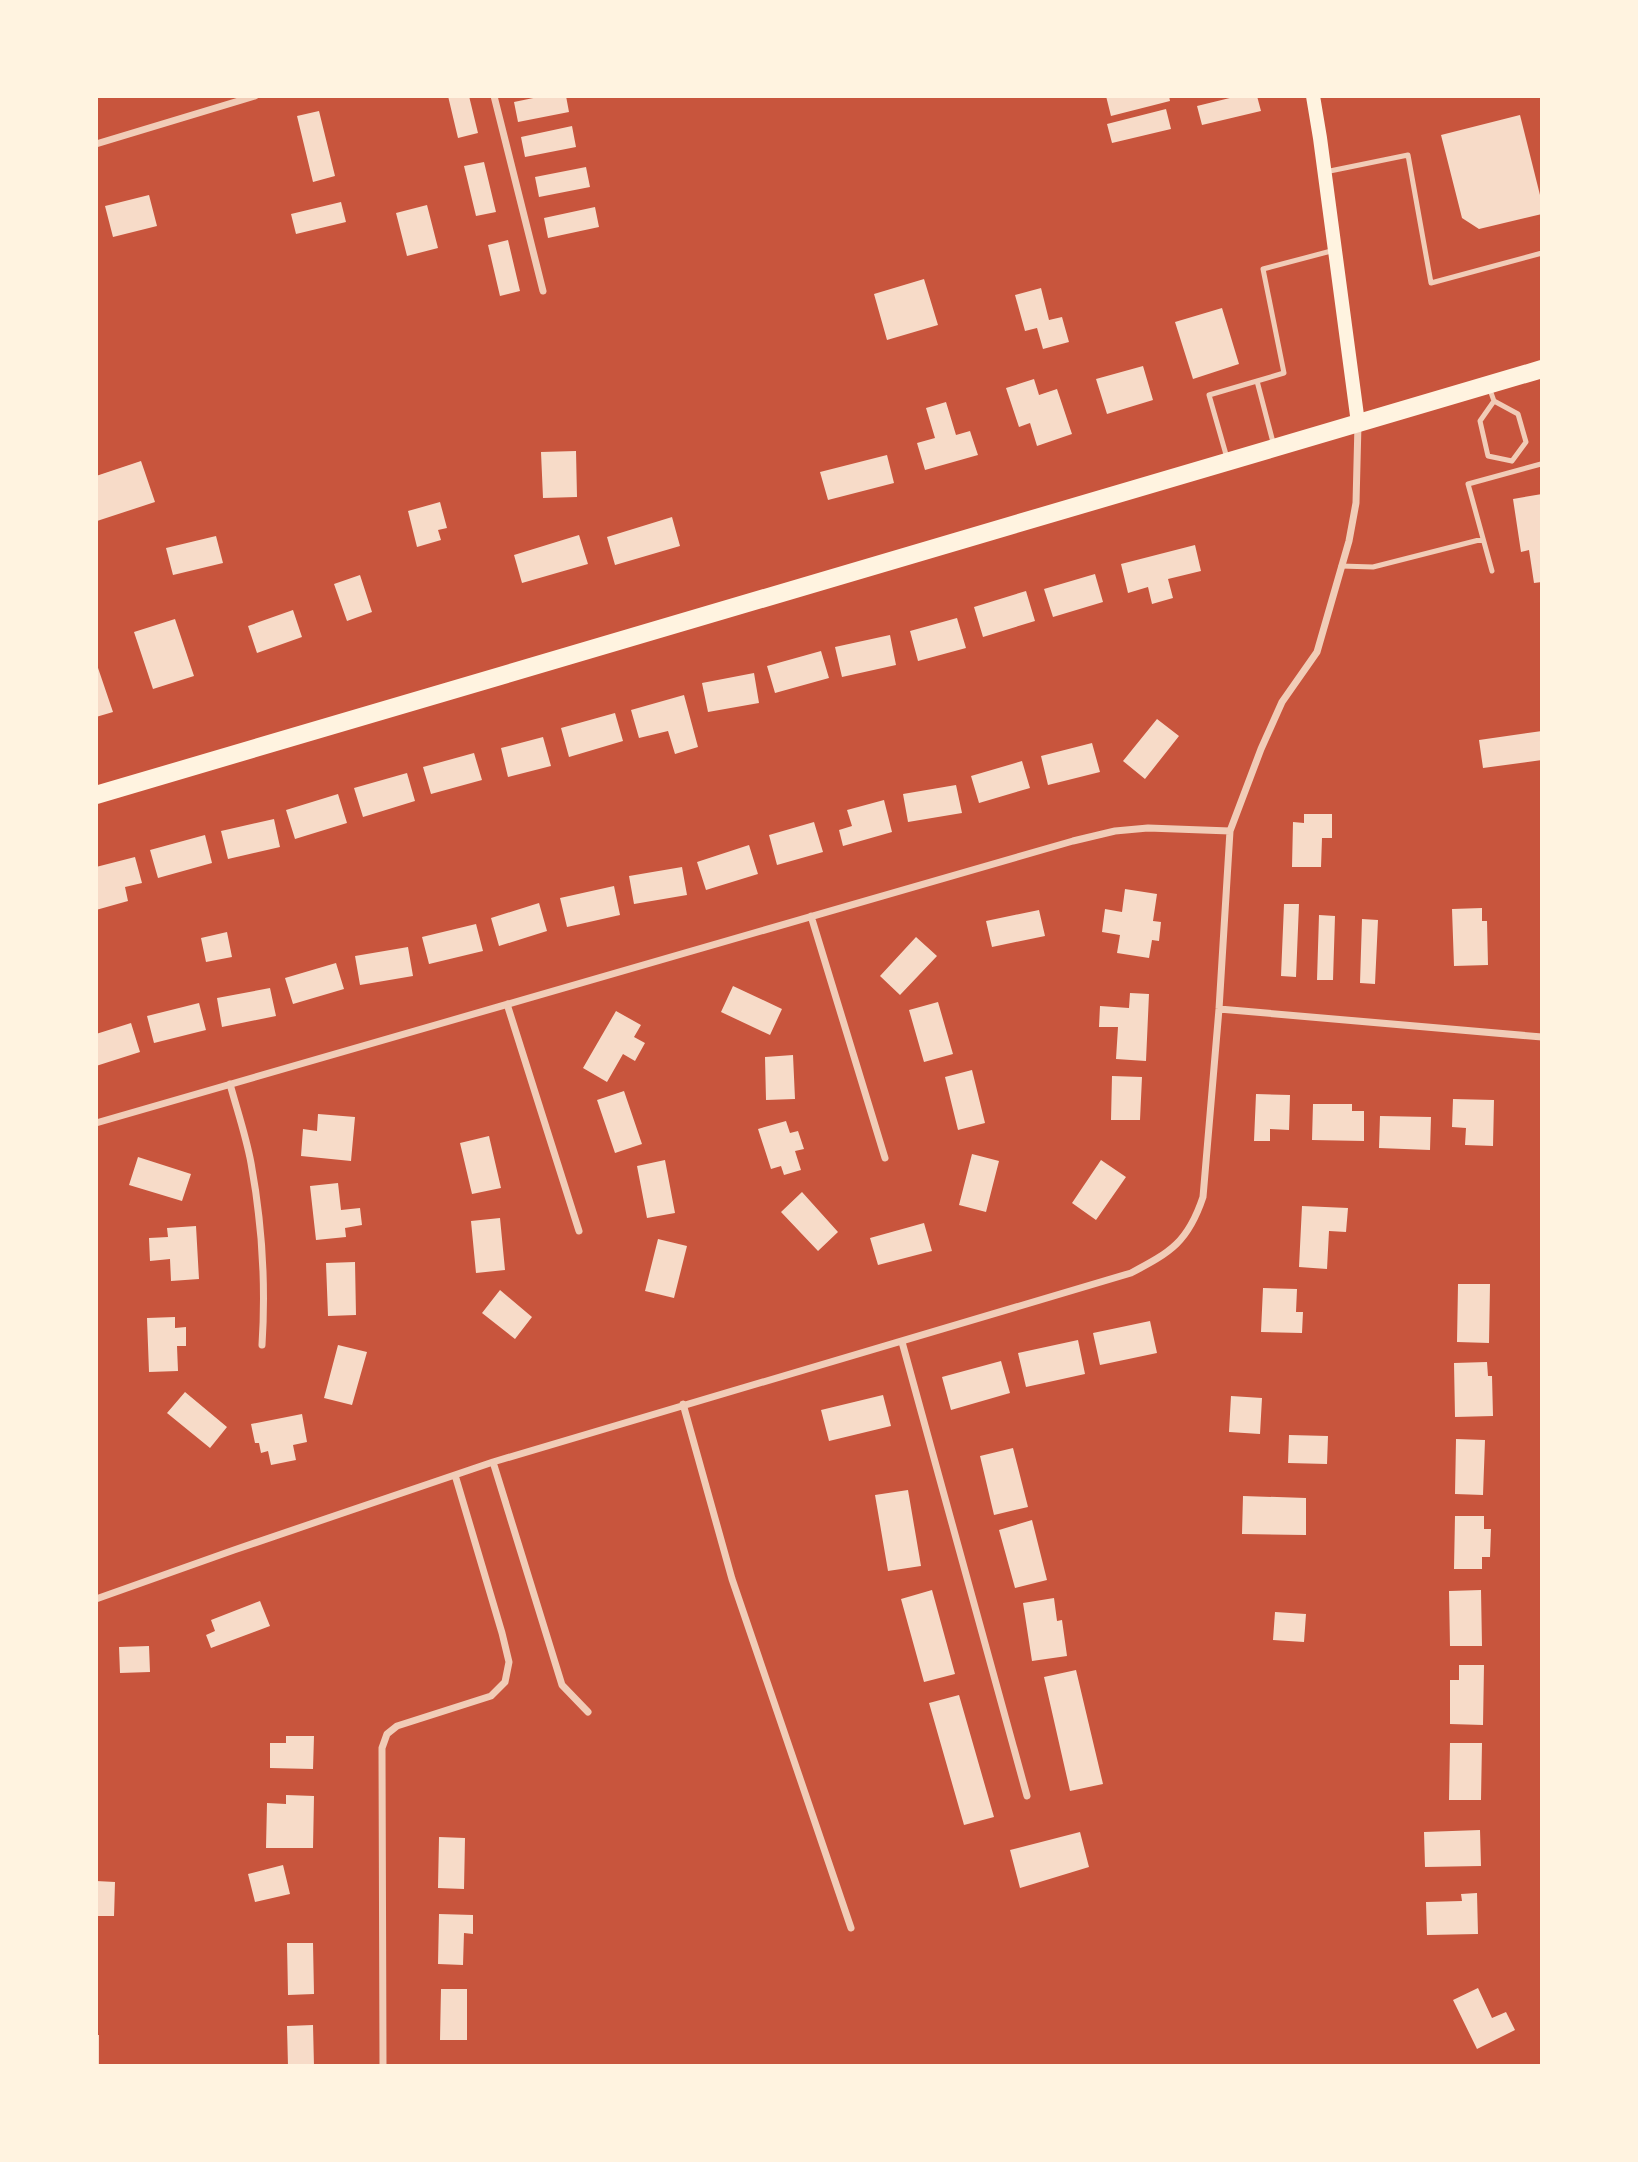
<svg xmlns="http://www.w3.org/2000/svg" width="1638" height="2162" viewBox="0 0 1638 2162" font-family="Mulish,sans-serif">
	<rect width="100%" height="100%" fill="#c8553d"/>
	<path fill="#f7dbc8" d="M 448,96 L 469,96 L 478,133 L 458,138 Z
		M 543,96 L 566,96 L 569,112 L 518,122 L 514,102 Z
		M 1106,96 L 1169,96 L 1170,101 L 1111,116 Z
		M 1238,96 L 1257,96 L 1261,111 L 1202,125 L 1197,106 Z
		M 1166,109 L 1171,129 L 1112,143 L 1107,124 Z
		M 319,111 L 335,176 L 313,182 L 297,116 Z
		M 1520,115 L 1542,203 L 1542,214 L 1479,229 L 1462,218 L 1441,135 Z
		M 572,126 L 576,147 L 525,157 L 521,137 Z
		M 484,162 L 496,212 L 476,216 L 464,166 Z
		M 586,167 L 590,187 L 539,197 L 535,177 Z
		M 149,195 L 157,226 L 113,237 L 105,206 Z
		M 341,202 L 346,222 L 296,234 L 291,214 Z
		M 427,205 L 438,248 L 407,256 L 396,213 Z
		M 595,207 L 599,227 L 548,238 L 544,218 Z
		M 508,240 L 520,291 L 500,296 L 488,245 Z
		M 924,279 L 938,325 L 887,340 L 874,294 Z
		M 1041,288 L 1049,320 L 1062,317 L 1069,342 L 1043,349 L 1037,328 L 1025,331 L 1015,295 Z
		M 1222,308 L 1239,364 L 1193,379 L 1175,322 Z
		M 1143,366 L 1153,400 L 1107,414 L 1096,379 Z
		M 1034,379 L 1039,395 L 1057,389 L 1072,434 L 1037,446 L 1030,423 L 1019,427 L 1006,388 Z
		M 946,402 L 956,435 L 970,431 L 978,455 L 925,470 L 917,443 L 935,438 L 926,408 Z
		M 576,451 L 577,497 L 543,498 L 541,452 Z
		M 887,455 L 894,483 L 828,500 L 820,472 Z
		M 141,461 L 155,502 L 97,521 L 96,476 Z
		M 1542,494 L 1542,582 L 1534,583 L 1529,550 L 1521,552 L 1513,499 Z
		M 440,502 L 447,528 L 438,530 L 441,540 L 417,547 L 408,511 Z
		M 672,517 L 680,546 L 615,565 L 607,537 Z
		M 579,535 L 588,564 L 522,583 L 514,555 Z
		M 216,536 L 223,563 L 173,575 L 166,548 Z
		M 1195,545 L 1201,571 L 1168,579 L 1173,598 L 1152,604 L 1148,587 L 1128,593 L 1121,564 Z
		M 1095,574 L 1103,602 L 1053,617 L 1044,589 Z
		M 360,575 L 372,612 L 347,621 L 334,584 Z
		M 1026,591 L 1035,621 L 983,637 L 974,607 Z
		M 293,610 L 302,637 L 257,653 L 248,626 Z
		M 957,618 L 966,648 L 918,661 L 910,631 Z
		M 175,619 L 194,676 L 153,689 L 134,632 Z
		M 890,635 L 896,665 L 842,677 L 835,647 Z
		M 821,651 L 829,678 L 775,693 L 767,666 Z
		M 96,662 L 113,712 L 96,717 Z
		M 754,673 L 759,703 L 708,712 L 702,683 Z
		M 684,695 L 698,747 L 675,754 L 668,731 L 639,738 L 631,710 Z
		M 615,713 L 623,741 L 569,757 L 561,728 Z
		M 1157,719 L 1179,736 L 1145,779 L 1123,761 Z
		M 1542,731 L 1542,760 L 1483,768 L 1479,740 Z
		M 543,737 L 551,766 L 508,777 L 501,748 Z
		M 1092,743 L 1100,772 L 1048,785 L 1041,756 Z
		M 474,753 L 482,780 L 431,794 L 423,767 Z
		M 1022,761 L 1030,788 L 979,803 L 971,776 Z
		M 407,773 L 415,801 L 363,817 L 354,788 Z
		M 956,785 L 962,813 L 908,822 L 903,794 Z
		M 338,794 L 347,823 L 295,839 L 286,810 Z
		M 884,800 L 892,832 L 843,846 L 839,830 L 852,826 L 847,810 Z
		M 1304,814 L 1332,814 L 1332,838 L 1322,838 L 1321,867 L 1292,867 L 1293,822 L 1304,823 Z
		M 274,819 L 280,847 L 228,859 L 221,831 Z
		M 814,822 L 823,852 L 777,865 L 769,835 Z
		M 205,835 L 212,863 L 158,878 L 150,850 Z
		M 749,845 L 758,874 L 706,890 L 697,862 Z
		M 135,857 L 142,883 L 125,887 L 128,901 L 96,910 L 96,867 Z
		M 682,867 L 687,895 L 634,904 L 629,876 Z
		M 614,886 L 620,915 L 567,927 L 560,898 Z
		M 1125,889 L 1157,894 L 1153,921 L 1161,922 L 1159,941 L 1152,940 L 1149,958 L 1117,953 L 1120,935 L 1102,932 L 1105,909 L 1122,912 Z
		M 539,903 L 547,931 L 499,946 L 491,918 Z
		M 1284,904 L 1299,904 L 1296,977 L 1281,976 Z
		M 1482,908 L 1482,921 L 1487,921 L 1488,965 L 1454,966 L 1452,909 Z
		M 1039,910 L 1045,936 L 992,947 L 986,921 Z
		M 1319,915 L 1335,916 L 1333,980 L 1317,980 Z
		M 1362,919 L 1378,920 L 1375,984 L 1360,983 Z
		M 476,924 L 483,951 L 429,964 L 422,937 Z
		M 227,932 L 232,957 L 206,962 L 201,938 Z
		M 916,937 L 937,956 L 900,995 L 880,976 Z
		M 408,947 L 413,976 L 360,985 L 355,956 Z
		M 336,963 L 344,989 L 293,1004 L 285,978 Z
		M 733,986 L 782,1009 L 770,1035 L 721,1012 Z
		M 270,988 L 276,1016 L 222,1027 L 217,998 Z
		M 1130,993 L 1149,994 L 1146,1061 L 1116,1059 L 1118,1027 L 1099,1027 L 1100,1006 L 1129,1008 Z
		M 938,1002 L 953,1054 L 924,1062 L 909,1010 Z
		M 199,1003 L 206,1030 L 154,1043 L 147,1016 Z
		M 616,1011 L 641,1025 L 634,1037 L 645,1043 L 635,1061 L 623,1054 L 607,1082 L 583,1068 Z
		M 131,1023 L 140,1052 L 96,1066 L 96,1034 Z
		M 793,1055 L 795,1099 L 766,1100 L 765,1057 Z
		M 972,1070 L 985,1123 L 958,1130 L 945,1077 Z
		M 1112,1076 L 1142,1077 L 1140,1120 L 1111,1120 Z
		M 624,1091 L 642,1144 L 615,1153 L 597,1100 Z
		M 1256,1094 L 1290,1095 L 1289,1130 L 1270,1129 L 1270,1141 L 1254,1141 Z
		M 1453,1099 L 1494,1100 L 1493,1146 L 1465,1145 L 1466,1128 L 1452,1127 Z
		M 1313,1104 L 1352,1104 L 1352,1111 L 1364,1111 L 1364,1141 L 1312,1140 Z
		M 318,1114 L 355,1117 L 351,1161 L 301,1156 L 303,1129 L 317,1131 Z
		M 1380,1116 L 1431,1117 L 1430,1150 L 1379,1148 Z
		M 786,1121 L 790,1133 L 798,1131 L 804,1149 L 795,1151 L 801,1170 L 784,1175 L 781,1166 L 771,1169 L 758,1129 Z
		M 489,1136 L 501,1188 L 472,1194 L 460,1143 Z
		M 972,1154 L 999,1161 L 986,1212 L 959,1205 Z
		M 138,1157 L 191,1174 L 182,1201 L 129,1185 Z
		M 665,1160 L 675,1213 L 647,1218 L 637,1166 Z
		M 1101,1160 L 1126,1177 L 1096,1220 L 1072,1203 Z
		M 338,1183 L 341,1210 L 360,1208 L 362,1225 L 345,1228 L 346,1237 L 316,1240 L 310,1186 Z
		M 802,1192 L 838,1232 L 818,1251 L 781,1212 Z
		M 1302,1206 L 1348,1208 L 1346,1232 L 1329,1231 L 1327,1269 L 1299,1267 Z
		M 500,1218 L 505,1270 L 476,1273 L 471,1221 Z
		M 924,1223 L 932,1251 L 878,1265 L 870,1238 Z
		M 196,1226 L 199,1279 L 171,1281 L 170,1259 L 150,1261 L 149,1238 L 168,1237 L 167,1228 Z
		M 658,1239 L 687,1246 L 674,1298 L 645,1291 Z
		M 355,1262 L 356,1315 L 328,1316 L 326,1263 Z
		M 1458,1284 L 1490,1284 L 1489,1343 L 1457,1342 Z
		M 1263,1288 L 1297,1289 L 1296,1312 L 1303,1312 L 1302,1333 L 1261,1332 Z
		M 500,1290 L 532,1317 L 515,1339 L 482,1313 Z
		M 175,1317 L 175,1328 L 186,1327 L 186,1346 L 177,1346 L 178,1371 L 149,1372 L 147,1318 Z
		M 1150,1321 L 1157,1353 L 1100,1365 L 1093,1333 Z
		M 1078,1340 L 1085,1374 L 1026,1387 L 1018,1353 Z
		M 338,1345 L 367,1352 L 352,1405 L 324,1398 Z
		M 1001,1361 L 1010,1393 L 951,1410 L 942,1377 Z
		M 1487,1362 L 1488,1376 L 1492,1376 L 1493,1416 L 1455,1417 L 1454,1363 Z
		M 185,1392 L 227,1427 L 210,1448 L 167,1413 Z
		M 883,1395 L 891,1426 L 829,1441 L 821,1410 Z
		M 1231,1396 L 1262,1398 L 1260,1434 L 1229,1432 Z
		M 302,1414 L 307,1442 L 293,1445 L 296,1460 L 271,1465 L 268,1451 L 261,1453 L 259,1443 L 255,1443 L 251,1424 Z
		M 1289,1435 L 1328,1436 L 1327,1464 L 1288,1463 Z
		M 1456,1439 L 1485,1440 L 1483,1495 L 1455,1494 Z
		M 1013,1448 L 1028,1507 L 994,1515 L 980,1456 Z
		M 908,1490 L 921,1566 L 888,1571 L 875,1495 Z
		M 1243,1496 L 1306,1498 L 1306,1535 L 1242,1534 Z
		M 1455,1516 L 1484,1516 L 1484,1529 L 1491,1529 L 1490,1557 L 1482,1557 L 1482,1569 L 1454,1569 Z
		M 1032,1520 L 1047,1580 L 1015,1588 L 999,1530 Z
		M 932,1590 L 955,1674 L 924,1682 L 901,1599 Z
		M 1481,1590 L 1482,1646 L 1450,1646 L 1449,1591 Z
		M 1054,1598 L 1057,1621 L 1062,1620 L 1067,1656 L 1032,1661 L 1023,1603 Z
		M 260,1601 L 270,1626 L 211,1648 L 206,1635 L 215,1631 L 211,1620 Z
		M 1275,1612 L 1306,1614 L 1304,1642 L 1273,1640 Z
		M 149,1646 L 150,1672 L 120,1673 L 119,1647 Z
		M 1459,1665 L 1484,1665 L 1483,1725 L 1450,1724 L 1450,1680 L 1459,1680 Z
		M 1076,1670 L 1103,1784 L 1070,1791 L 1044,1677 Z
		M 959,1695 L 994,1817 L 964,1825 L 929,1703 Z
		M 286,1736 L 314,1736 L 313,1769 L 270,1768 L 270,1743 L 286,1743 Z
		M 1450,1743 L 1482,1743 L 1481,1800 L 1449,1800 Z
		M 286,1795 L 314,1796 L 313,1848 L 266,1848 L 267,1803 L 286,1804 Z
		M 1480,1830 L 1481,1866 L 1425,1867 L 1424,1832 Z
		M 1080,1832 L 1089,1867 L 1020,1888 L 1010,1850 Z
		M 439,1837 L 465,1838 L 464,1889 L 438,1888 Z
		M 283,1865 L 290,1894 L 255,1902 L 248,1874 Z
		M 96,1881 L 115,1882 L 114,1916 L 96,1916 Z
		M 1477,1893 L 1478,1934 L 1427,1935 L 1426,1902 L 1462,1901 L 1461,1894 Z
		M 439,1914 L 473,1915 L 473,1934 L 464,1933 L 463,1965 L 438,1964 Z
		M 287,1943 L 313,1943 L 314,1994 L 288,1995 Z
		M 1478,1988 L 1492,2018 L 1506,2012 L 1515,2030 L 1477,2049 L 1453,2000 Z
		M 441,1989 L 467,1989 L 467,2040 L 440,2040 Z
		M 313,2025 L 314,2066 L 288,2066 L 287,2026 Z
		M 96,2035 L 99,2035 L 99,2066 L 96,2066 Z"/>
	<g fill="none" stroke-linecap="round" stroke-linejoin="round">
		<path stroke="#f1ccb7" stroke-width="5" d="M 1325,172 L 1408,155 L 1431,283 L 1542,253
			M 1257,381 L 1274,446
			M 1489,387 L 1494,401 L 1518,414 L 1526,442 L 1512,461
			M 1494,401 L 1480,421 L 1488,456 L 1512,461
			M 1227,458 L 1209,395 L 1284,373 L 1263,269 L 1335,250
			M 1341,566 L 1373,567 L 1483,539
			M 1492,571 L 1468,484 L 1541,464"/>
		<path stroke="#f1ccb7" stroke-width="7" d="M 494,96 L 543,291
			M 96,144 L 255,96
			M 811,916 L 885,1158
			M 507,1004 L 579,1231
			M 1219,1009 L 1542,1037
			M 230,1084 C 237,1110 246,1136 251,1163 C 262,1223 266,1283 262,1345
			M 96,1123 L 1073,841 L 1115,831 L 1148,828 L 1230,831
			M 902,1342 L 1027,1796
			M 683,1404 L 732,1579 L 851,1928
			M 493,1462 L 562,1685 L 588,1712
			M 96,1599 L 234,1550 L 493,1462 L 1131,1273 C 1171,1252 1188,1242 1203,1197 L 1219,1009 L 1230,831 L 1261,749 L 1282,702 L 1317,652 L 1349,541 L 1356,503 L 1358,424
			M 383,2066 L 382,1748 L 387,1734 L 397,1726 L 491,1696 L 505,1682 L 509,1662 L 502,1633 L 455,1475"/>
		<path stroke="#fff3e0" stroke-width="14" d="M 1313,96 L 1320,138 L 1358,423"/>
		<path stroke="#fff3e0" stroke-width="18" d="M 96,795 L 1542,369"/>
	</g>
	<rect width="1638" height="2162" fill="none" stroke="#fff3e0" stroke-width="196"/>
</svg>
